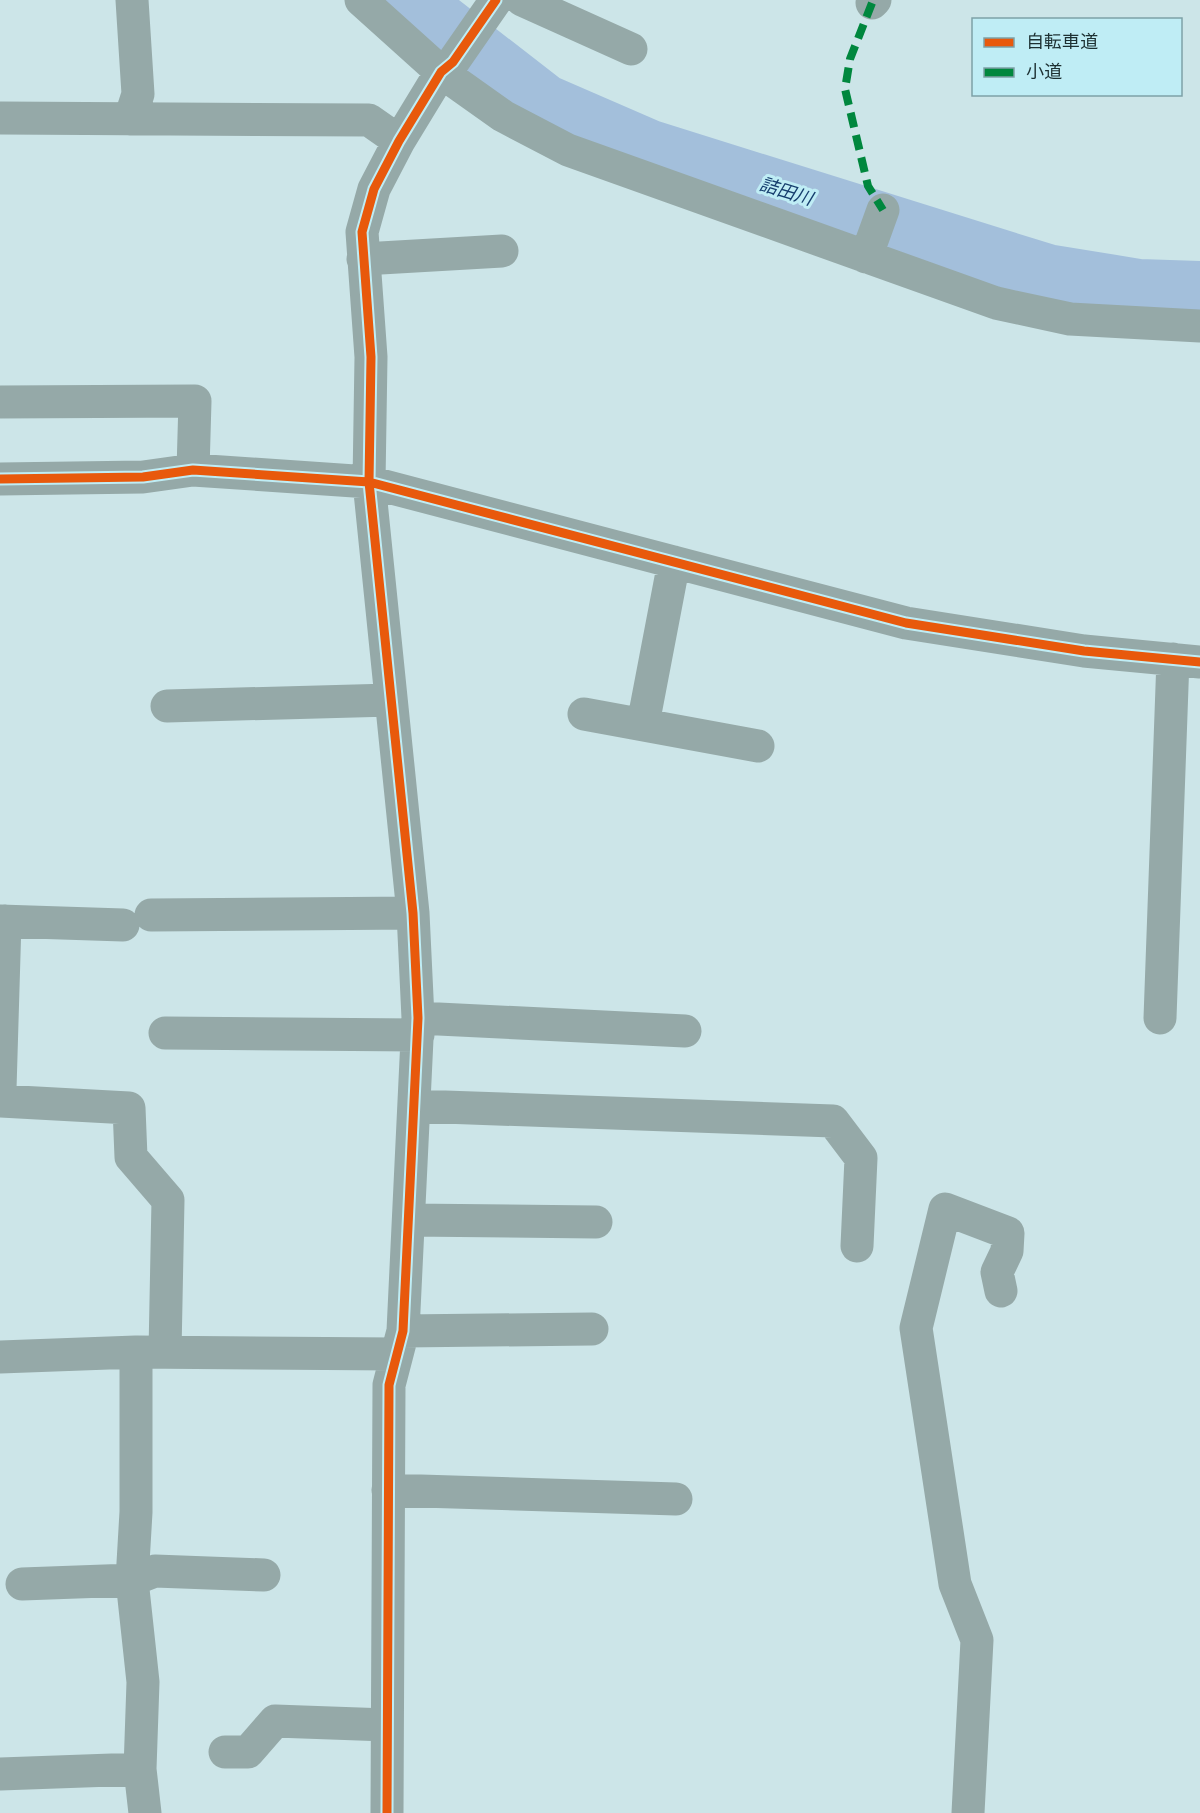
<svg xmlns="http://www.w3.org/2000/svg" width="1200" height="1813" viewBox="0 0 1200 1813" font-family="'Source Sans 3','Noto Sans JP',sans-serif">
	<rect width="100%" height="100%" fill="#cce5e8"/>
	<g fill="none" stroke-linecap="round" stroke-linejoin="round">
		<path stroke="#a3bfdb" stroke-width="60" d="M 410,0 L 544,104 L 650,150 L 1047,274 L 1139,289 L 1200,291"/>
		<path stroke="#95a9a8" stroke-width="33" d="M 361,0 L 441,72 L 503,116 L 568,150 L 996,303 L 1070,319 L 1200,326
			M 522,0 L 631,49
			M 872,3 L 875,0
			M 0,118 L 369,120 L 399,141
			M 130,119 L 138,94 L 132,0
			M 866,257 L 883,210
			M 363,259 L 502,251
			M 0,402 L 195,401 L 193,470
			M 0,479 L 143,477 L 193,470 L 369,482 L 906,623 L 1084,651 L 1200,662
			M 167,706 L 391,700
			M 584,714 L 758,746
			M 643,724 L 674,562
			M 151,915 L 413,913
			M 0,921 L 123,925
			M 418,1018 L 685,1031
			M 1160,1018 L 1173,659
			M 165,1033 L 418,1035
			M 0,1089 L 5,921
			M 0,1101 L 129,1108 L 131,1157 L 168,1200 L 165,1352
			M 416,1106 L 833,1121 L 861,1158 L 857,1246
			M 409,1220 L 596,1222
			M 403,1331 L 592,1329
			M 136,1352 L 136,1512 L 132,1580 L 143,1682 L 140,1769 L 145,1813
			M 0,1357 L 136,1352 L 396,1354
			M 388,1490 L 676,1499
			M 22,1584 L 132,1580 L 155,1571 L 264,1575
			M 225,1752 L 248,1752 L 275,1721 L 387,1725
			M 0,1774 L 140,1769
			M 387,1813 L 389,1385 L 403,1331 L 418,1018 L 413,913 L 369,482 L 371,357 L 362,232 L 374,189 L 399,141 L 441,72 L 453,62 L 496,0
			M 968,1813 L 977,1640 L 955,1584 L 916,1328 L 945,1209 L 1008,1233 L 1007,1251 L 997,1272 L 1001,1291"/>
		<path stroke="#00873e" stroke-width="8" stroke-dasharray="15 8" stroke-linecap="butt" d="M 872,3 L 850,59 L 845,89 L 868,186 L 883,210"/>
		<g stroke="#bfedf5" stroke-width="13">
			<path id="cycleway" d="M 0,479 L 143,477 L 193,470 L 369,482 L 906,623 L 1084,651 L 1200,662
				M 387,1813 L 389,1385 L 403,1331 L 418,1018 L 413,913 L 369,482 L 371,357 L 362,232 L 374,189 L 399,141 L 441,72 L 453,62 L 496,0"/>
		</g>
		<use href="#cycleway" stroke="#e8590c" stroke-width="9"/>
	</g>
	<g text-anchor="middle" dominant-baseline="central" stroke-width="6" stroke-linejoin="round" paint-order="stroke">
		<g font-size="18" font-style="italic" fill="#163e6e" stroke="#bfedf5">
			<text transform="translate(786 192) rotate(17)">詰田川</text>
		</g>
	</g>
	<rect x="972" y="18" width="210" height="78" fill="#bfedf5" stroke="#7ea1a7" stroke-width="1.5"/>
	<rect x="984" y="38" width="30" height="9" fill="#e8590c" stroke="#7ea1a7" stroke-width="1.5"/>
	<text x="1026" y="48" font-size="18" fill="#1d3032">自転車道</text>
	<rect x="984" y="68" width="30" height="9" fill="#00873e" stroke="#7ea1a7" stroke-width="1.5"/>
	<text x="1026" y="78" font-size="18" fill="#1d3032">小道</text>
</svg>
